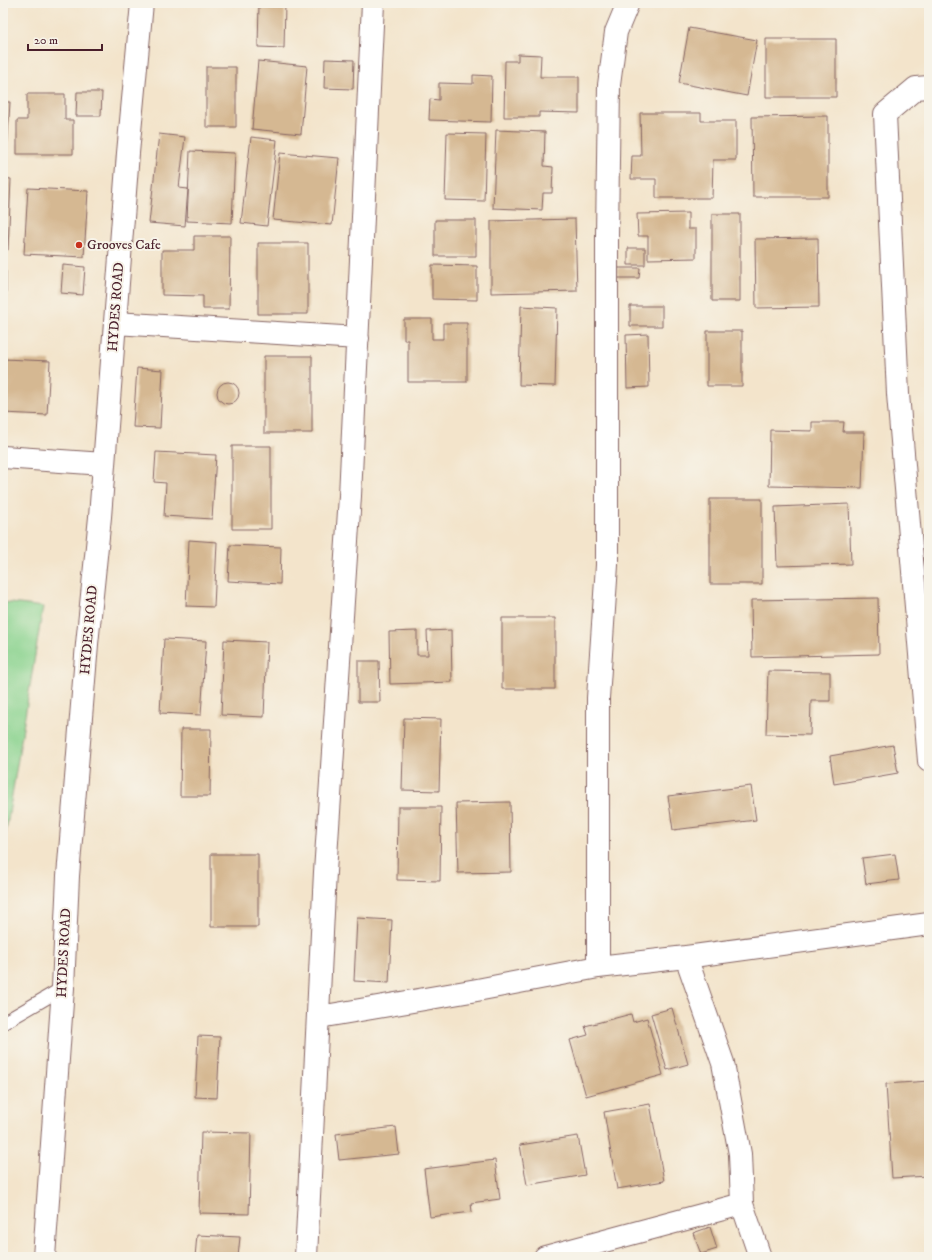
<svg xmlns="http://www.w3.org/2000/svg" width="932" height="1260" viewBox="0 0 932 1260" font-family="'IM FELL DW Pica',serif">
	<rect width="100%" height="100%" fill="#f7f3e8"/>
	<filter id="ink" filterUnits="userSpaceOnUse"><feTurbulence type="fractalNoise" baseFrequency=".025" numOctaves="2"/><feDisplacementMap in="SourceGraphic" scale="8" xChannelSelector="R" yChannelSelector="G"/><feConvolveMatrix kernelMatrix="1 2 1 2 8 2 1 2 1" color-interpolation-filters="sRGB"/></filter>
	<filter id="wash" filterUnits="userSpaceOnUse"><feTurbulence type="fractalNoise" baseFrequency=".012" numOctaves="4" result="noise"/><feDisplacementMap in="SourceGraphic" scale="16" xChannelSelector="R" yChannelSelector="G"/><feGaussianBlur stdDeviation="0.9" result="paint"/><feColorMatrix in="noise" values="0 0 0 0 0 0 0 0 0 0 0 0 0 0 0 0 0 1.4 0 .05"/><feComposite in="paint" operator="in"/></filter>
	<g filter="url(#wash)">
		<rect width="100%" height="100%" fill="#f3e4cb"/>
		<path fill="#8ad38f" stroke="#6a795d" d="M 3,602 L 43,607 L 3,850 Z"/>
		<g id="blocks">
			<path fill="#d5b892" d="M 259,3 L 285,3 L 284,48 L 258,47 Z
				M 689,28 L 757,40 L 747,96 L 679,83 Z
				M 766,39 L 836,39 L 836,97 L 766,97 Z
				M 518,54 L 541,55 L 540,77 L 579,77 L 579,113 L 539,112 L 539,117 L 504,117 L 505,61 L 518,61 Z
				M 325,59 L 354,60 L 353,89 L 324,88 Z
				M 258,61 L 307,66 L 301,134 L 252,129 Z
				M 206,67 L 236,67 L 236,127 L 206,127 Z
				M 473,75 L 492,76 L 491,122 L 429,120 L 430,99 L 439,100 L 439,83 L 473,84 Z
				M 77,92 L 102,92 L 101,116 L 76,116 Z
				M 27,94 L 65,94 L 65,120 L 73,120 L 73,154 L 17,154 L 17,120 L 27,120 Z
				M 3,102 L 10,102 L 7,151 L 3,151 Z
				M 640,113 L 701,113 L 701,121 L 736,121 L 736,160 L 713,160 L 712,198 L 656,198 L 656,179 L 631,179 L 632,156 L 641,156 Z
				M 828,116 L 828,197 L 753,197 L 752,117 Z
				M 496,130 L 545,132 L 544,166 L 553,167 L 552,193 L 543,193 L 542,210 L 493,208 Z
				M 447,133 L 486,134 L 484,201 L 445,200 Z
				M 159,134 L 185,137 L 179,188 L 188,189 L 185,226 L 149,223 Z
				M 251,137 L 277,140 L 267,226 L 241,223 Z
				M 190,151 L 235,153 L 232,223 L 187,221 Z
				M 280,153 L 339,158 L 332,225 L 273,220 Z
				M 3,178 L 11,179 L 8,250 L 3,250 Z
				M 28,188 L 88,191 L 84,257 L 24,254 Z
				M 688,213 L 688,229 L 696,229 L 696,258 L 648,259 L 648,236 L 638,236 L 637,214 Z
				M 712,214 L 740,214 L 740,301 L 712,301 Z
				M 575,219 L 577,291 L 491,293 L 491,221 Z
				M 435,220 L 476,220 L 476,256 L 435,256 Z
				M 194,236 L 230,236 L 229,309 L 203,309 L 203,296 L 162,295 L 162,250 L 194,250 Z
				M 818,238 L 819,307 L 756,308 L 755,239 Z
				M 258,243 L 308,243 L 308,314 L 258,314 Z
				M 628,248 L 645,248 L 645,265 L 628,265 Z
				M 63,265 L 85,267 L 83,295 L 61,293 Z
				M 432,265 L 477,266 L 477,300 L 432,299 Z
				M 618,268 L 640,268 L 639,278 L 618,278 Z
				M 3,271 L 6,271 L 6,335 L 3,335 Z
				M 521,306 L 557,308 L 555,386 L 519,385 Z
				M 630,306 L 662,306 L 662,326 L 630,326 Z
				M 404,319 L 432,319 L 432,339 L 443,339 L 443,323 L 467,323 L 467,382 L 408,382 L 408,340 L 404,340 Z
				M 707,331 L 742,331 L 742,386 L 707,386 Z
				M 648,334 L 649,387 L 627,388 L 626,335 Z
				M 264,356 L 312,356 L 312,433 L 264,433 Z
				M 3,359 L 50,361 L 47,415 L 3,413 Z
				M 137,368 L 163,370 L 160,428 L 133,427 Z
				M217 393a11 11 0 1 1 22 0a11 11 0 1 1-22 0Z
				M 812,422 L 844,422 L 843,432 L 864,432 L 862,488 L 769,486 L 770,430 L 812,431 Z
				M 232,446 L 271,446 L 271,529 L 232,529 Z
				M 156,452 L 216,455 L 212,519 L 164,516 L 166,483 L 154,482 Z
				M 710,499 L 762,499 L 762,584 L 710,584 Z
				M 849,504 L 851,564 L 777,566 L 775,507 Z
				M 189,540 L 217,542 L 214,607 L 186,606 Z
				M 230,545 L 281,547 L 280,584 L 228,581 Z
				M 878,598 L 879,654 L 752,657 L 751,600 Z
				M 502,618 L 555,618 L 555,689 L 502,689 Z
				M 451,630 L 452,682 L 390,684 L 389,632 L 417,631 L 417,655 L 428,655 L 427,631 Z
				M 164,639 L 206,641 L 201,715 L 160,713 Z
				M 224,640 L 267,642 L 264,717 L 221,715 Z
				M 358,661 L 379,661 L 380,702 L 358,702 Z
				M 768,671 L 830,672 L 830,701 L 811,701 L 810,735 L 766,734 Z
				M 404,718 L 441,719 L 439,791 L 402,790 Z
				M 181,729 L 211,729 L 210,796 L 180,796 Z
				M 893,745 L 898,773 L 834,784 L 830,756 Z
				M 751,786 L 756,820 L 673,830 L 668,796 Z
				M 510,802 L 511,872 L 458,873 L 456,803 Z
				M 398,807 L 441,807 L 440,881 L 397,880 Z
				M 211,854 L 258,854 L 258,927 L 211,927 Z
				M 895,854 L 899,880 L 866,884 L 862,858 Z
				M 357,918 L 392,920 L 389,983 L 354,981 Z
				M 672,1008 L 688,1064 L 667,1070 L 651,1014 Z
				M 631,1014 L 633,1022 L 647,1018 L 663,1075 L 586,1096 L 570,1040 L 588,1035 L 585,1026 Z
				M 198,1036 L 220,1037 L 217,1098 L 195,1097 Z
				M 929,1081 L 929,1176 L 892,1178 L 886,1084 Z
				M 650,1104 L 664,1181 L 617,1189 L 604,1112 Z
				M 396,1127 L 399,1154 L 339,1160 L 336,1134 Z
				M 201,1132 L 251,1133 L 249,1214 L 199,1213 Z
				M 578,1136 L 585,1175 L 527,1185 L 520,1145 Z
				M 495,1160 L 500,1199 L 471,1203 L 472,1212 L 430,1217 L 424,1169 Z
				M 710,1227 L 717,1249 L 701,1254 L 693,1233 Z
				M 197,1235 L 240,1237 L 238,1257 L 195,1257 Z"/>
		</g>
	</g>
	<g filter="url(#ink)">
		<use href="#blocks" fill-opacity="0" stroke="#856463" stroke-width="1"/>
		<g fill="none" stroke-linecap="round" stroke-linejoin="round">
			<g stroke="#856463" stroke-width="15">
				<path id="service" d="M 3,1023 L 63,988"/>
			</g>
			<g stroke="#856463" stroke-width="24">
				<path id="minor" d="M 929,87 L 916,88 L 885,114 L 898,394 L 929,761
					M 115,323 L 358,338
					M 3,457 L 104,464
					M 686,957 L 723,1063 L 740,1154 L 742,1204 L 760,1257
					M 598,967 L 598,698 L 607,565 L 607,236 L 609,85 L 616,32 L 628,3
					M 319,1017 L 477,990 L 598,967 L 686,957 L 929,924
					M 44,1257 L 63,988 L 68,876 L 87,644 L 100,517 L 128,153 L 142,3
					M 306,1257 L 325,872 L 350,496 L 373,3
					M 545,1257 L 742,1204"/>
			</g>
			<use href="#service" stroke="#fff" stroke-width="13"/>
			<use href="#minor" stroke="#fff" stroke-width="22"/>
		</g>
	</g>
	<circle fill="#c8321e" stroke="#f7f3e8" stroke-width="1.5" cx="79" cy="245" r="4"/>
	<g text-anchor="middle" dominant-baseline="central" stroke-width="4" stroke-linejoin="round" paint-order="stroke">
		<g font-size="14" fill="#4a1f2b" stroke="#f7f3e8" text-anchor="start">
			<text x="87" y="245">Grooves Cafe</text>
		</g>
		<g font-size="14" fill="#4a1f2b" stroke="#f7f3e8">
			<text transform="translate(116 307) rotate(-86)">HYDES ROAD</text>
			<text transform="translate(89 630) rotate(-85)">HYDES ROAD</text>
			<text transform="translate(64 953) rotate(-87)">HYDES ROAD</text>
		</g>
	</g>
	<rect width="932" height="1260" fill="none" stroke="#f7f3e8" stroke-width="16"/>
	<path d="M28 44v6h74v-6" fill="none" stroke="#4a1f2b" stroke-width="2"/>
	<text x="34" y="44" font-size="12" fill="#4a1f2b" stroke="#f7f3e8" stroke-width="3" paint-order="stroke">20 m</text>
</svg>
